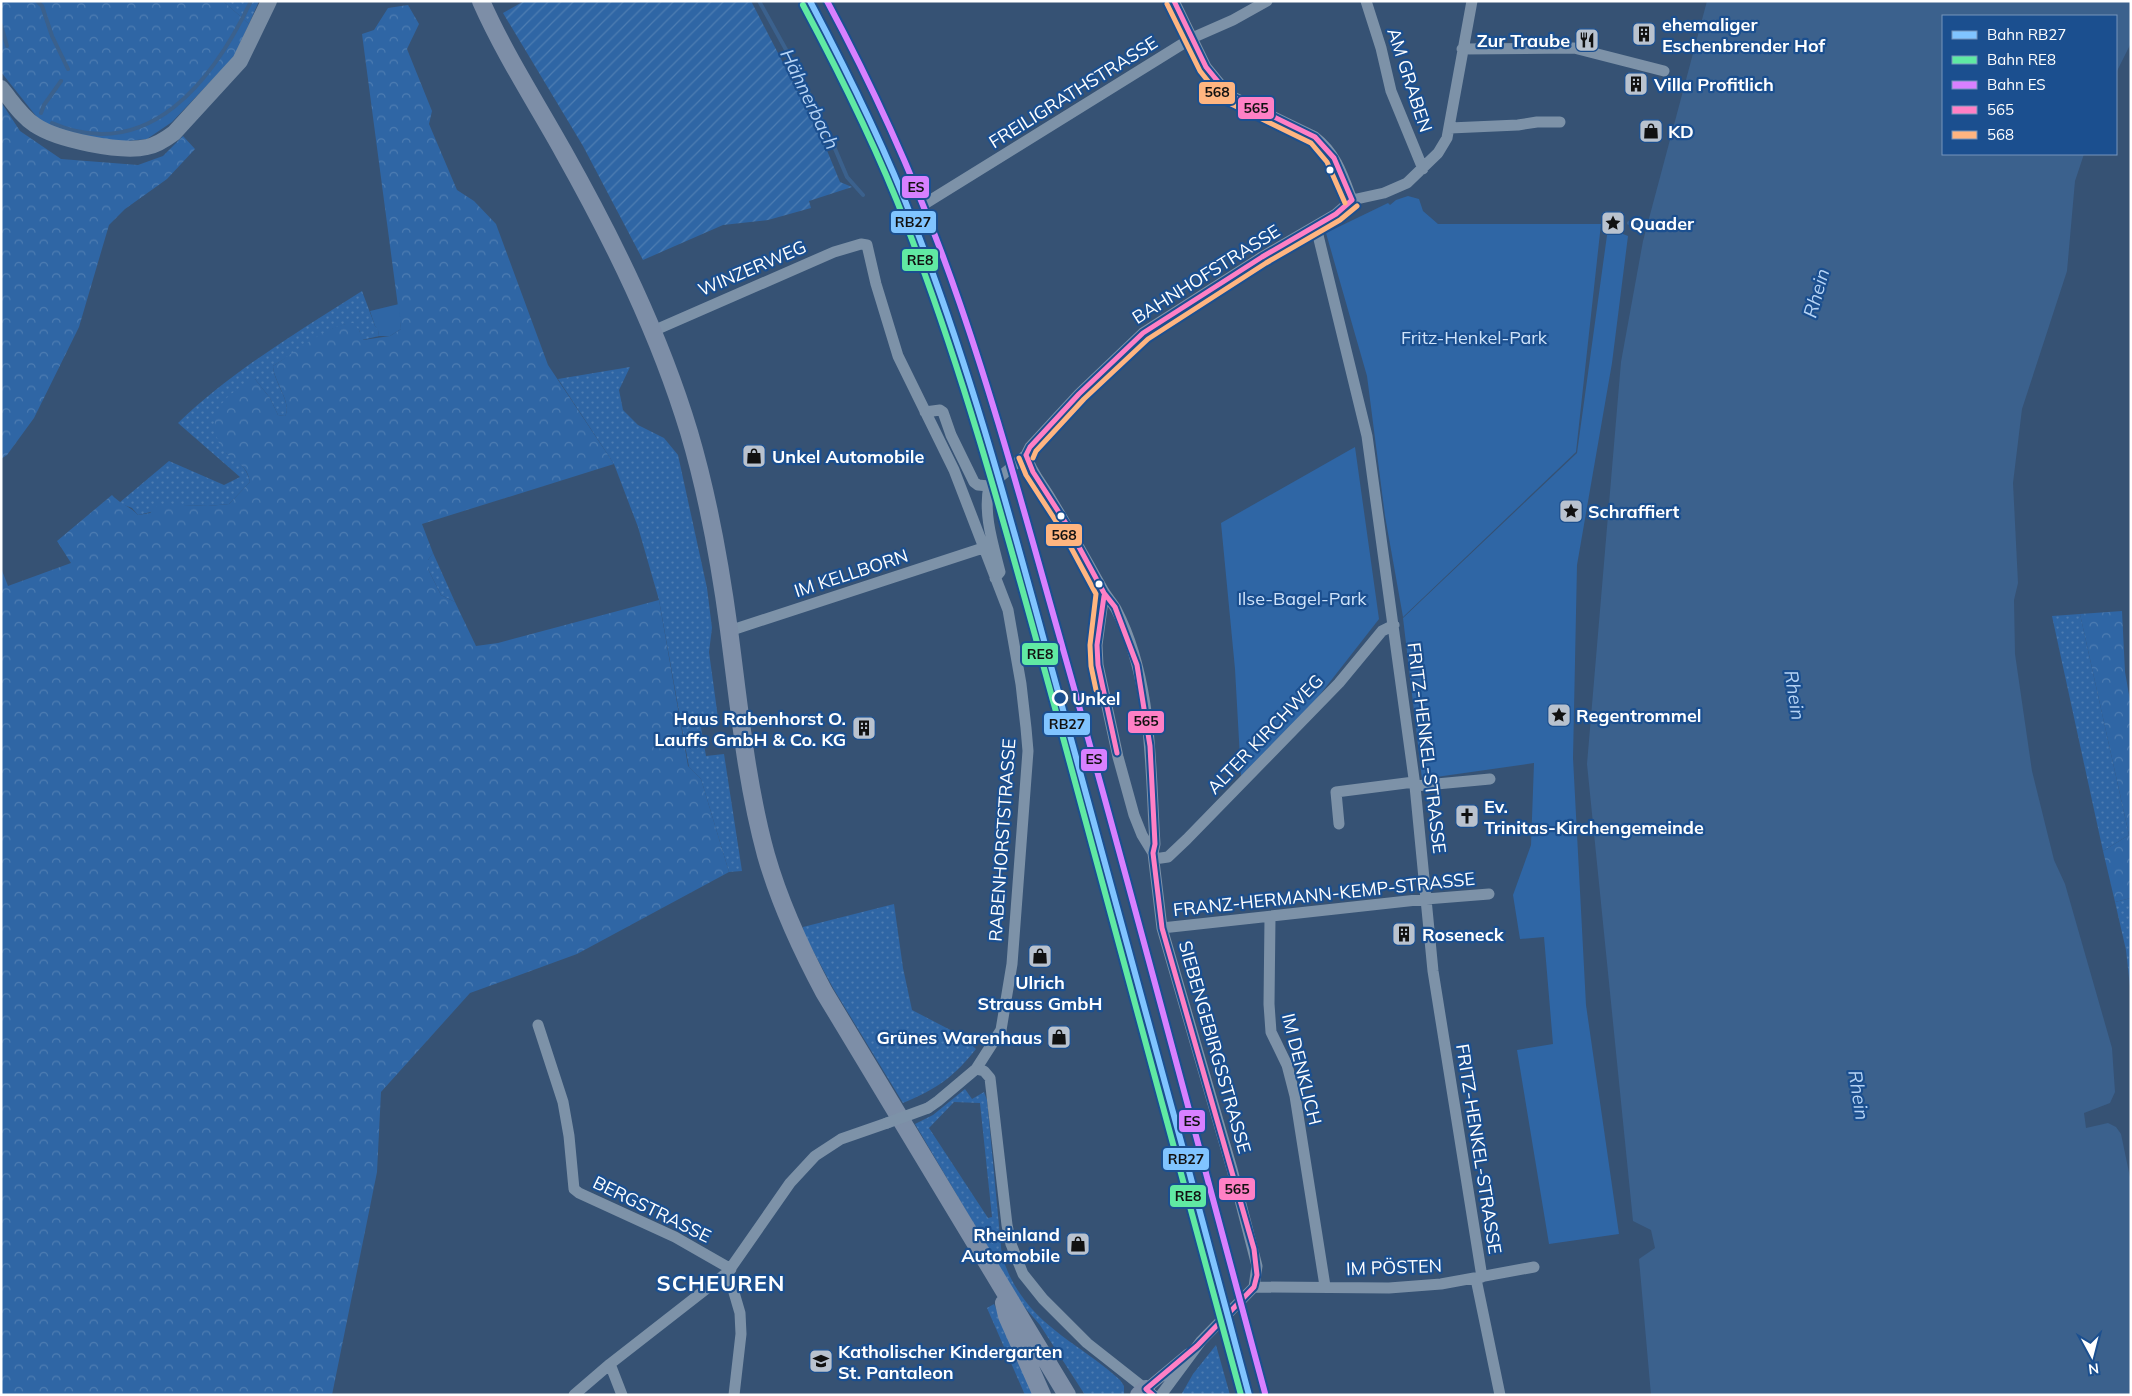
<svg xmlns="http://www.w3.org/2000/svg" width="2132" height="1396" viewBox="0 0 2132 1396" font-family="Mulish,sans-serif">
	<defs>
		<pattern id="grass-dots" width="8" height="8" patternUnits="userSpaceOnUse" patternTransform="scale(1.25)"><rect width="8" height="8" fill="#2f66a5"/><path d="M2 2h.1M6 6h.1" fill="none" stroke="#4e7db2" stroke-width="1.8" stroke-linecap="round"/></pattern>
		<pattern id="forest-crowns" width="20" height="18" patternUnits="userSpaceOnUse" patternTransform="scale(1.25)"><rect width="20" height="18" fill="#2f66a5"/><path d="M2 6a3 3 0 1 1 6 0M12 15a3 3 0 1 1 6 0" fill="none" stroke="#4e7db2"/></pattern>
		<pattern id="garden-furrows" width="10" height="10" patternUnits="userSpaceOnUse" patternTransform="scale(1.25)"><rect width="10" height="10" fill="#2f66a5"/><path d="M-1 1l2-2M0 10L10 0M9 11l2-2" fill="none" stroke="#4e7db2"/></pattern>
	</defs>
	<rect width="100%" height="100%" fill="#365274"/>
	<path fill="url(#grass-dots)" fill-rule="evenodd" d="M 223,1 L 259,1 L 249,24 Z
		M 362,291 L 375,326 L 378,329 L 379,336 L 362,340 L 359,330 L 346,324 L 332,329 L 273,366 C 273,381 293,404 285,416 L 278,415 L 270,398 L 255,379 L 226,453 C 238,460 247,468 250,482 L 229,504 L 208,506 L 181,505 L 138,515 L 132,508 L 119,503 L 169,461 L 224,485 L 240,477 L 178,423 C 233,370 298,332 362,291 Z
		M 630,367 L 619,390 L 623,410 L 638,425 L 664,438 L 678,455 L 707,588 L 712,628 L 709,652 L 718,718 L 700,722 L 706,756 L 724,754 L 742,871 L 729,872 L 701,779 L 689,767 L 659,600 L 638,527 L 614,464 L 558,379 Z
		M 433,553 L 455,602 L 441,595 L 428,569 L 428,560 Z
		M 2080,614 L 2129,835 L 2103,851 L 2052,616 Z
		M 2131,898 L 2131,996 L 2126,950 L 2115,902 Z
		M 894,904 L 903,968 L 912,1010 L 960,1035 L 976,1049 C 954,1077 935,1090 903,1103 L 833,988 L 804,934 L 803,927 Z
		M 965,1089 L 972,1099 L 984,1092 L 987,1100 L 1002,1257 C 1007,1271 1013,1284 1021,1295 C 1045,1331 1089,1351 1120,1380 L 1124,1386 L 1124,1395 L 1085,1395 L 1040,1325 L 1020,1302 L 915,1124 L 933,1115 ZM 954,1102 L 980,1103 L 992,1217 L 988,1218 L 929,1128 Z
		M 994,1304 L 1036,1395 L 1025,1395 L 987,1308 Z
		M 1216,1345 L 1230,1395 L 1181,1395 L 1193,1374 Z"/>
	<path fill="url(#forest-crowns)" d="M 1,1 L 223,1 L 249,24 L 234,57 L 172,122 L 147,139 L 116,142 L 73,136 L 40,121 L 1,72 Z
		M 408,5 L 419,24 L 407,49 L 432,111 L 429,124 L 457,190 L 474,201 L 496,224 L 548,365 L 614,464 L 422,524 L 433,553 L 428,560 L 428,569 L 441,595 L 455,602 L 476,646 L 498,643 L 659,600 L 688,766 L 701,779 L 729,872 L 577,954 L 470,993 L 381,1092 L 377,1172 L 332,1395 L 1,1395 L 1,568 L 8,586 L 71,563 L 57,541 L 112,495 C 120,504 130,506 138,515 L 150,513 L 159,504 L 208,506 L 229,504 L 250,482 C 247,465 238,464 226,453 C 220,448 216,437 215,429 C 212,404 235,389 255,379 L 270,398 L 278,415 L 285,416 C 293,404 273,380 273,366 C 294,353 328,324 353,323 L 359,330 L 363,340 L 390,336 L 401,329 L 362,34 L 374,30 L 388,8 Z
		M 1,102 L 20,131 L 61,159 L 138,165 L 163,156 L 183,136 L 195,149 L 167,179 L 125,209 L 109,225 L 79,327 L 34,418 L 7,455 L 1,459 Z
		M 2122,611 L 2125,672 L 2131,706 L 2131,898 L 2115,902 L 2103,851 L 2129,835 L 2080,614 Z"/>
	<path fill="#2f66a5" d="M 1408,196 L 1419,199 L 1423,211 L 1438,224 L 1601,224 L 1576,452 L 1403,617 L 1385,516 L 1367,376 L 1326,233 L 1388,203 L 1390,205 L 1396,200 Z
		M 1608,228 L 1628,236 L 1612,363 L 1577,565 L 1573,758 L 1586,1005 L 1619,1234 L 1549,1244 L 1517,1050 L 1553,1044 L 1544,937 L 1520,939 L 1513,895 L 1531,845 L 1534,763 L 1422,779 L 1403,618 L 1577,453 Z
		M 399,304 L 401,329 L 390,336 L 379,336 L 378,330 L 375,326 L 370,311 Z
		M 1355,447 L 1379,619 L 1315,701 L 1241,776 L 1235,669 L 1221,523 Z"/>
	<path fill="url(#garden-furrows)" d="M 524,1 L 751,1 L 821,136 L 840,182 L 852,187 L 809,201 L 811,208 L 768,220 L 723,225 L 643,260 L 583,146 L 503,13 Z"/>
	<path fill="#3b618d" d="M 1707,1 L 2131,1 L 2131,43 L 2116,73 L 2116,16 L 1943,16 L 1943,154 L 2084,154 L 2075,181 L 2067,271 L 2022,409 L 2013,483 L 2018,583 L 2014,600 L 2015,654 L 2032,771 L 2054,860 L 2065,884 L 2112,1048 L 2115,1092 L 2110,1103 L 2084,1113 L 2086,1128 L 2108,1123 L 2116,1127 L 2121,1134 L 2131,1182 L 2131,1395 L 1651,1395 L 1639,1259 L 1655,1248 L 1651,1230 L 1633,1221 L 1587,764 L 1621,362 L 1643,241 Z"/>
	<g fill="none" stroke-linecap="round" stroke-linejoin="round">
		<path stroke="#3b618d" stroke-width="4" d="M 37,1 L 42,6 L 52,36 L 68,69
			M 759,1 L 799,73 L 830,137 L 847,177 L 863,195
			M 1,25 L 7,46
			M 41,113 L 44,105 L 61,81
			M 52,123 C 149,165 214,79 251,1
			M 1629,223 L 1651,229"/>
		<path stroke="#7d92a8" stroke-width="11" d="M 1174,1 L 1206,67 L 1229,95 L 1315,137 C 1336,153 1343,176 1352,200
			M 1366,1 L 1381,48 L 1391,91 L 1423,169
			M 1462,49 L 1574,48 L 1664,71
			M 1450,128 L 1518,125 L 1537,122 L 1560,122
			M 926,203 L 1192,38 L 1233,20 L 1267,1
			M 1316,227 L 1367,436 L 1415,786 L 1433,971 L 1482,1277
			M 653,331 L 834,252 L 861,244 L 867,245 L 876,284 L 898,356 L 954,470 L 1008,610 L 1021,684 L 1026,728 L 1028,751 L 1012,964 L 1001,1030 L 976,1069 L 938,1101 L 928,1108
			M 925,412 L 940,410 L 943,412 L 951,435 L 974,482 L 978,485 L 989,486
			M 1026,455 C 1031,472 1043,485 1052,501 C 1070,530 1086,560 1103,590 C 1107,597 1112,602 1116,609 C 1153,680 1150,766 1155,844 L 1153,853
			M 989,486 L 1026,455 L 1030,447 L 1079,394 L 1143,333 L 1262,257 L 1336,214 L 1352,200 L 1384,193 L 1407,183 L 1438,153 L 1447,138 L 1472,1
			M 989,486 C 983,514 993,544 1000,572 L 995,578
			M 1104,593 L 1097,645 L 1098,665 L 1118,757 L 1134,815 L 1142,835 L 1153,853 L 1162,928 L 1232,1169 L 1257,1266 L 1254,1287 L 1201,1341 L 1161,1395
			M 729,631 L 983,548
			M 1415,786 L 1490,779
			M 1339,824 L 1336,792 L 1414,782
			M 1154,859 L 1168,857 L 1187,839 L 1339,683 L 1382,631 L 1394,625
			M 1270,918 L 1269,1004 L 1271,1032 L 1287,1065 L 1295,1096 L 1325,1286
			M 1162,928 L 1426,899 L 1489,894
			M 538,1025 L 563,1102 L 569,1136 L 574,1189 L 579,1193 L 675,1237 L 731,1269
			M 976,1069 L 984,1071 L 990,1078 L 1007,1225 L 1011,1244 L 1023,1274 L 1043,1299 L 1087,1343 L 1153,1395
			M 728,1272 L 740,1313 L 741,1334 L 734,1395
			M 1476,1279 L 1500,1395
			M 1254,1287 L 1389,1288 L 1441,1284 L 1534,1267
			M 610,1364 L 622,1395
			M 1146,1389 L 1188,1354
			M 574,1395 L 610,1364 L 728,1272 L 790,1183 L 815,1156 L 841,1139 L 887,1123"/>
		<path stroke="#798da4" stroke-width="16" d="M 1,88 C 12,101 21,116 35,125 C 57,140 121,153 147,147 C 157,145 166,139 174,133 L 240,61 L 269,1"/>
		<path stroke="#7d8ea7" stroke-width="18" d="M 481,1 C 504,53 535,101 563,151 C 613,240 659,333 689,432 C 708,496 720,563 729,630 C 739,705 746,782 766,855 C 780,904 801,949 824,992 L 1067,1395
			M 1004,1303 L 1007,1316 L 1042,1395
			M 1139,1395 L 1146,1389"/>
		<path stroke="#7d92a8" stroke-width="11" d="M 887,1123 L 928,1108"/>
		<g stroke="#1b4f8f" stroke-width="9">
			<path id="bus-1" d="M 1174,1 L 1206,67 L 1229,95 L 1315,137 L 1334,158 L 1352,200
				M 1026,455 L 1033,472 L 1067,525 L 1104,593 L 1115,607 L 1137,665 L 1150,746 L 1155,844 L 1153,853 L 1162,928 L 1254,1249 L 1257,1275 L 1254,1287 L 1197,1346 L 1146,1389 L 1153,1395
				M 1026,455 L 1030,447 L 1079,394 L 1143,333 L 1262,257 L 1336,214 L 1352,200
				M 1104,596 L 1097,645 L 1098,665 L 1117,753"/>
		</g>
		<g stroke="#1b4f8f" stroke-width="9">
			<path id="bus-2" d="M 1167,4 L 1200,71 L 1223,100 L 1311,143 L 1327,162 L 1345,203
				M 1019,458 L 1026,475 L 1061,529 L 1096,594 L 1090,645 L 1091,666 L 1096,690
				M 1033,458 L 1036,451 L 1084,399 L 1148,339 L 1266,263 L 1340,220 L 1357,206"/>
		</g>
		<use href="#bus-1" stroke="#ff80c5" stroke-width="5"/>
		<use href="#bus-2" stroke="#ffb580" stroke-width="5"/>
		<g stroke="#1b4f8f" stroke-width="10">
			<path id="rail-1" d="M 810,1 C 848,73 884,145 913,221 C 975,379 1017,543 1062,706 C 1125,935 1188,1165 1249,1395"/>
		</g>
		<g stroke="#1b4f8f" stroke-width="10">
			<path id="rail-2" d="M 803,5 C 841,76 877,148 906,224 C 967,381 1010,545 1055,708 C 1118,936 1180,1165 1241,1395"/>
		</g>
		<g stroke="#1b4f8f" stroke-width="10">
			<path id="rail-3" d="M 827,1 C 879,98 924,199 960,304 C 999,417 1030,533 1063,649 C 1133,896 1198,1145 1265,1393"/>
		</g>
		<use href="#rail-1" stroke="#80c4ff" stroke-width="6"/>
		<use href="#rail-2" stroke="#60e9a3" stroke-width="6"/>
		<use href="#rail-3" stroke="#d880ff" stroke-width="6"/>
	</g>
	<defs>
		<g id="building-square" transform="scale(1.25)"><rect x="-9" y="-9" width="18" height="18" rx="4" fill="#b9c2ce" stroke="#1b4f8f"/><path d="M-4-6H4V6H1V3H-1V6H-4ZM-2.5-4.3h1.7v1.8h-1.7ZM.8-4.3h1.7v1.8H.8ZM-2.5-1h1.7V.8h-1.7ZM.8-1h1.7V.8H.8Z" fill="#111"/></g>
		<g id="restaurant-square" transform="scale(1.25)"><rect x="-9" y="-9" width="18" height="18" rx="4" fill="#b9c2ce" stroke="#1b4f8f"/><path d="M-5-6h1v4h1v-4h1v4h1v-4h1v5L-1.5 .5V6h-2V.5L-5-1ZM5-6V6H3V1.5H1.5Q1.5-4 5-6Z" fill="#111"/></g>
		<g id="shop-square" transform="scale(1.25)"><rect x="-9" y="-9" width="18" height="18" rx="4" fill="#b9c2ce" stroke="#1b4f8f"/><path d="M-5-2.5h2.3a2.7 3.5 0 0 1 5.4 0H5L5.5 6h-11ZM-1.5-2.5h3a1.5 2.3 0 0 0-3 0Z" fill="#111"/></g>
		<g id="sight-square" transform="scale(1.25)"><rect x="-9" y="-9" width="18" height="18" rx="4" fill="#b9c2ce" stroke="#1b4f8f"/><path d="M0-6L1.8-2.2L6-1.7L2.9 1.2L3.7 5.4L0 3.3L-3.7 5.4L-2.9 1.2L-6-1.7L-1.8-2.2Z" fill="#111"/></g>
		<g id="church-square" transform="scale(1.25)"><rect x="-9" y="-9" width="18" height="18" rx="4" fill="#b9c2ce" stroke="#1b4f8f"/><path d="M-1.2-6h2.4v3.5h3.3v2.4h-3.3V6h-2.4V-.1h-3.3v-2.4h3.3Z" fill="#111"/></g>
		<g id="school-square" transform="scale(1.25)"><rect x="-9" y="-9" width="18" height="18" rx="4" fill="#b9c2ce" stroke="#1b4f8f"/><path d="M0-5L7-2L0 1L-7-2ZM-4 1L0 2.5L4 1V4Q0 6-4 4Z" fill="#111"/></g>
	</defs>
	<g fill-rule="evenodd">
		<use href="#building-square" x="1644" y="34"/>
		<use href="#restaurant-square" x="1587" y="40"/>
		<use href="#building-square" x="1636" y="84"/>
		<use href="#shop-square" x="1651" y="131"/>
		<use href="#sight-square" x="1613" y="223"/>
		<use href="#shop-square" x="754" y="456"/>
		<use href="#sight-square" x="1571" y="511"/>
		<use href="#sight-square" x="1559" y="715"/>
		<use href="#building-square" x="864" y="728"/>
		<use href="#church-square" x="1467" y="816"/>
		<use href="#building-square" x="1404" y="934"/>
		<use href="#shop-square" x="1040" y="956"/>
		<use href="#shop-square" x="1059" y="1037"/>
		<use href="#shop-square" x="1078" y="1244"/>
		<use href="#school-square" x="821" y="1361"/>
	</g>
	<g fill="#fff" stroke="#1b4f8f" stroke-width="2">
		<circle cx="1330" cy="170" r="4.5"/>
		<circle cx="1061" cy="516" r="4.5"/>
		<circle cx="1099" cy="584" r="4.5"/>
	</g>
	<circle fill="#1b4f8f" stroke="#fff" stroke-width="2.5" cx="1060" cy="698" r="7"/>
	<g text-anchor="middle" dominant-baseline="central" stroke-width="4.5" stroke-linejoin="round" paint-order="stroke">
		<g font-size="18" font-weight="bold" fill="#fff" stroke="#1b4f8f" text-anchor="start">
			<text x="1662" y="24">ehemaliger<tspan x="1662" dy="21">Eschenbrender Hof</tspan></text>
			<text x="1570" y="40" text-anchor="end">Zur Traube</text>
			<text x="1654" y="84">Villa Profitlich</text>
			<text x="1668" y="131">KD</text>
			<text x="1630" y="223">Quader</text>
			<text x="772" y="456">Unkel Automobile</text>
			<text x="1588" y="511">Schraffiert</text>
			<text x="1576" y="715">Regentrommel</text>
			<text x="846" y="718" text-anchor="end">Haus Rabenhorst O.<tspan x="846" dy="21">Lauffs GmbH &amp; Co. KG</tspan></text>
			<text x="1484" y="806">Ev.<tspan x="1484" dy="21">Trinitas-Kirchengemeinde</tspan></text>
			<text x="1422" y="934">Roseneck</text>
			<text x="1040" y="982" text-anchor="middle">Ulrich<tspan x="1040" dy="21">Strauss GmbH</tspan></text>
			<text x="1042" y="1037" text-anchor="end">Grünes Warenhaus</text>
			<text x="1060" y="1234" text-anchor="end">Rheinland<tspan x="1060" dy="21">Automobile</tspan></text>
			<text x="838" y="1351">Katholischer Kindergarten<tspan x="838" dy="21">St. Pantaleon</tspan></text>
		</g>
		<g font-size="18" fill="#fff" stroke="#1b4f8f">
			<text transform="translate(1410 80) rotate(72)">AM GRABEN</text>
			<text transform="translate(1073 92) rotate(-32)">FREILIGRATHSTRASSE</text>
			<text transform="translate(752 268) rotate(-23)">WINZERWEG</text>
			<text transform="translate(1206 274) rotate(-32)">BAHNHOFSTRASSE</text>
			<text transform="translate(851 573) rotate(-18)">IM KELLBORN</text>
			<text transform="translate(1265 734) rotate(-46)">ALTER KIRCHWEG</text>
			<text transform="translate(1427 748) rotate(83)">FRITZ-HENKEL-STRASSE</text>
			<text transform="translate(1002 840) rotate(-86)">RABENHORSTSTRASSE</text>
			<text transform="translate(1324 894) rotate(-6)">FRANZ-HERMANN-KEMP-STRASSE</text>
			<text transform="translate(1215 1047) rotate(74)">SIEBENGEBIRGSSTRASSE</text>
			<text transform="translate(1302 1069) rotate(76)">IM DENKLICH</text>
			<text transform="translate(1479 1149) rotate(81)">FRITZ-HENKEL-STRASSE</text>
			<text transform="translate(652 1209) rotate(26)">BERGSTRASSE</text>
			<text transform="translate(1394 1267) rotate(-2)">IM PÖSTEN</text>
		</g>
		<g font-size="18" fill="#cfe3fa" stroke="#1b4f8f">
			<text x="1474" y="337">Fritz-Henkel-Park</text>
			<text x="1302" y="598">Ilse-Bagel-Park</text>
		</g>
		<g font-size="18" font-weight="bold" fill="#fff" stroke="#1b4f8f" text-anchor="start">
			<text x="1072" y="698">Unkel</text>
		</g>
		<g font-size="19" font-style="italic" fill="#b5d3f5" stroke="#1b4f8f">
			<text transform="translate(810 99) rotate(64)">Hähnerbach</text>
			<text transform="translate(1816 293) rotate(-74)">Rhein</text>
			<text transform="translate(1795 695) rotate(81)">Rhein</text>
			<text transform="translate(1859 1095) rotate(81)">Rhein</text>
		</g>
		<g font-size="22" font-weight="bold" letter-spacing="1" fill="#fff" stroke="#1b4f8f">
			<text x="721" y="1283">SCHEUREN</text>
		</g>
	</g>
	<g stroke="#1b4f8f" stroke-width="2">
		<rect x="1198" y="81" width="38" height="24" rx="5" fill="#ffb580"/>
		<rect x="1237" y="96" width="38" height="24" rx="5" fill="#ff80c5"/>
		<rect x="901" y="175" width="29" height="24" rx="5" fill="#d880ff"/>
		<rect x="890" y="210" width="47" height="24" rx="5" fill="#80c4ff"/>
		<rect x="901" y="248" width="38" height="24" rx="5" fill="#60e9a3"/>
		<rect x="1045" y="523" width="38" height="24" rx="5" fill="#ffb580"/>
		<rect x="1021" y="642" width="38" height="24" rx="5" fill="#60e9a3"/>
		<rect x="1127" y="710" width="38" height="24" rx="5" fill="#ff80c5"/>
		<rect x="1043" y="712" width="48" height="24" rx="5" fill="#80c4ff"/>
		<rect x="1080" y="748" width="28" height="24" rx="5" fill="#d880ff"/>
		<rect x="1178" y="1109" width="28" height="24" rx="5" fill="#d880ff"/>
		<rect x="1162" y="1147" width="48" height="24" rx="5" fill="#80c4ff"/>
		<rect x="1218" y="1177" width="38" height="24" rx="5" fill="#ff80c5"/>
		<rect x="1169" y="1184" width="38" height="24" rx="5" fill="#60e9a3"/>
	</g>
	<g font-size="14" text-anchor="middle" font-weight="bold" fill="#111">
		<text x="1217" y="97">568</text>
		<text x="1256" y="113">565</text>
		<text x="916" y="192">ES</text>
		<text x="913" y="227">RB27</text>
		<text x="920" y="265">RE8</text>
		<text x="1064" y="540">568</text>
		<text x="1040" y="659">RE8</text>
		<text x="1146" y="726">565</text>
		<text x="1067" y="729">RB27</text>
		<text x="1094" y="764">ES</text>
		<text x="1192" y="1126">ES</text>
		<text x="1186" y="1164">RB27</text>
		<text x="1237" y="1194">565</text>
		<text x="1188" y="1201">RE8</text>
	</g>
	<rect width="2132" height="1396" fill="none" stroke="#ffffff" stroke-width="5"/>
	<rect x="1942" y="15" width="175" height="140" fill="#1b4f8f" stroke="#7695bc"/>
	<rect x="1952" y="31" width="25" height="8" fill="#80c4ff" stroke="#7695bc"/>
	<text x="1987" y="40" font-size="15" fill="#ffffff">Bahn RB27</text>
	<rect x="1952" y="56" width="25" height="8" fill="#60e9a3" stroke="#7695bc"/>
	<text x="1987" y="65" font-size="15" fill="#ffffff">Bahn RE8</text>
	<rect x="1952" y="81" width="25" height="8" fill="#d880ff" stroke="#7695bc"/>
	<text x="1987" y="90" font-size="15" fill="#ffffff">Bahn ES</text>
	<rect x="1952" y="106" width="25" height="8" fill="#ff80c5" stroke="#7695bc"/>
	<text x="1987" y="115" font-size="15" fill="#ffffff">565</text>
	<rect x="1952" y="131" width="25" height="8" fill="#ffb580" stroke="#7695bc"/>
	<text x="1987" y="140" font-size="15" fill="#ffffff">568</text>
	<g transform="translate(2092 1356) rotate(173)" stroke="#1b4f8f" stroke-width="4" paint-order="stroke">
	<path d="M0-4L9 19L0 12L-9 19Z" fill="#ffffff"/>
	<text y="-8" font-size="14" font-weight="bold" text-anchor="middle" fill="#ffffff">N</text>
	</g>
</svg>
